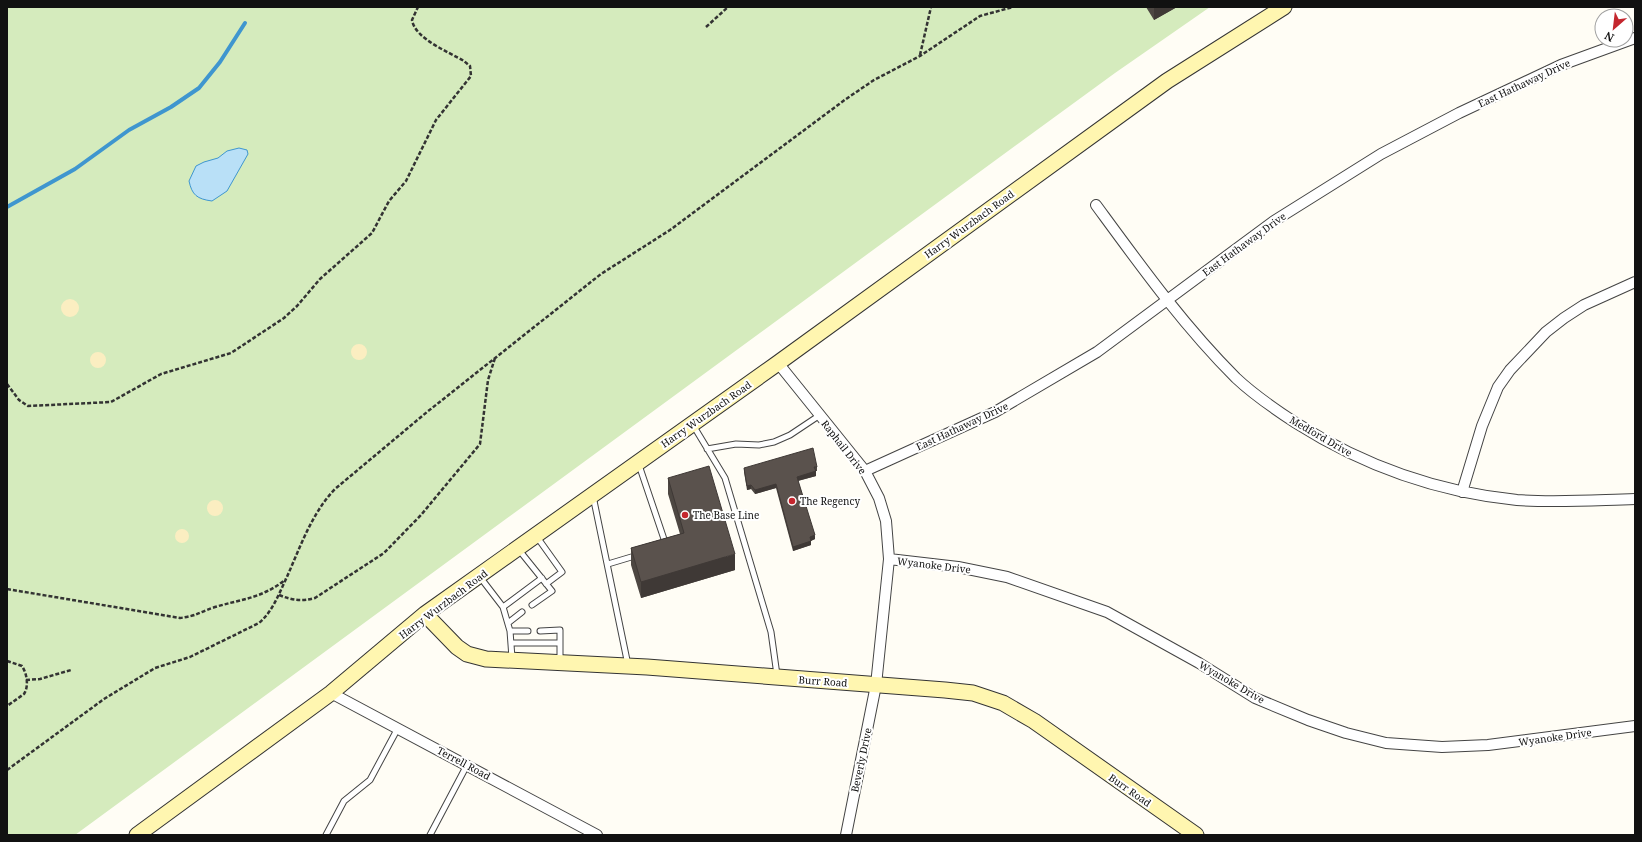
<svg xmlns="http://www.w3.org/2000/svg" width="1642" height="842" viewBox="0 0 1642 842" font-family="'Noto Serif',serif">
	<rect width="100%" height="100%" fill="#fffdf5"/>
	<path fill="#d5ebbd" d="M 7,7 L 1210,7 L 1115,73 L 1004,154 L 75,835 L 7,835 Z"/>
	<path fill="#fbeec1" d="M61 308a9 9 0 1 1 18 0a9 9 0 1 1-18 0Z
		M351 352a8 8 0 1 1 16 0a8 8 0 1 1-16 0Z
		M90 360a8 8 0 1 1 16 0a8 8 0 1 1-16 0Z
		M207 508a8 8 0 1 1 16 0a8 8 0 1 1-16 0Z
		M175 536a7 7 0 1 1 14 0a7 7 0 1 1-14 0Z"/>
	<path fill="#b9e0f7" stroke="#3f96cf" d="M 239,148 L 247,150 L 248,154 L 227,191 L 212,201 C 197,199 192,195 189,181 L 196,166 L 204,162 L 218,158 L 227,151 Z"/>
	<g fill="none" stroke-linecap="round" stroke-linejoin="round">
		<path stroke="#3f96cf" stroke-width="4" d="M 7,207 L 75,169 L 129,130 L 171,107 L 199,88 L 220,62 L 245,23"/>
		<g stroke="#444" stroke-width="7">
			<path id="lane" d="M 693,425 L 725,478 L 771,632 L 777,675
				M 707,449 L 736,444 L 759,445 L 774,442 L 790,435 L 820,415
				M 639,465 L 666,545
				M 593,496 L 628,665
				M 537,537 L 562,572 L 546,584
				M 519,550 L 552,591 L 532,605
				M 608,564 L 638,555
				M 480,577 L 503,607 L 510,631
				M 503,607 L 542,578
				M 508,623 L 522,612
				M 540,631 L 560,630 L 560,662
				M 511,643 L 560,643
				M 512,658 L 510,631 L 528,631
				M 326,835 L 344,801 L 370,780 L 398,728
				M 430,835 L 467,765"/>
		</g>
		<g stroke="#444" stroke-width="12">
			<path id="street" d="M 1096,205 C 1140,265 1183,325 1236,378 C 1254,395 1276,410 1296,423 C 1364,466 1437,492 1517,500 C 1556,503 1596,500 1635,499
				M 778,363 L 865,471 L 879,498 L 886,521 L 889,559 L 876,685 L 846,835
				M 865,471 L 995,412 L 1097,352 L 1274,221 L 1381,154 L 1459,113 L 1561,65 L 1635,38
				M 1462,492 L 1482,426 L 1498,387 L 1510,370 L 1546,332 L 1564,318 L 1584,305 L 1635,282
				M 889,559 L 958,567 L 1007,577 L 1107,612 L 1199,663 L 1255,698 L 1308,720 L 1346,733 L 1386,743 L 1442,747 L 1488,745 L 1635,726
				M 331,693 L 597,835"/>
		</g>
		<g stroke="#333" stroke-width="17">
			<path id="secondary" d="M 425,614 L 457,647 L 467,654 L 486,659 L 647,667 L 945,690 L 973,693 L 1003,703 L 1034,721 L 1196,835
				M 137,835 L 331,693 L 425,614 L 778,363 L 1167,81 L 1284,7"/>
		</g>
		<path stroke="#333" stroke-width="2.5" stroke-dasharray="4 2" stroke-linecap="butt" d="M 706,27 L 728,7
			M 920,55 L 931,7
			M 7,384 L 19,400 L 28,406 L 111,402 L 161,374 L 231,353 L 284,318 L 297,306 L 320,279 L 372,233 L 389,201 L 406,181 L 436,120 L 471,76 L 470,66 L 464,61 C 449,52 415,39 412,20 L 418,7
			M 7,589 L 180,618 C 196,616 198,613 212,608 C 240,599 262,599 286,579
			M 279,595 C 292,600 301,602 315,598 L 384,553 L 421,515 L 480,444 L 488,380 L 495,358
			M 7,661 L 22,666 C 27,674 29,686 24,694 L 7,706
			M 26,680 L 40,679 L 71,670
			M 7,770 L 104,699 L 155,668 L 190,657 L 259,623 C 272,612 278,596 286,579 C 300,548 311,514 335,489 L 427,412 L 601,274 L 670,230 L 846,99 L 874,80 L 920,56 L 980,16 L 1013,7"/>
		<use href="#lane" stroke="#fff" stroke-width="5"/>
		<use href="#street" stroke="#fff" stroke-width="10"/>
		<use href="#secondary" stroke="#fff6b0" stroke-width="15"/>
	</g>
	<path fill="#4d4742" d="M 1146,7 L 1177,7 L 1154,20 Z
		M 817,467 L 817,471 L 816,471 L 816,476 L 798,481 L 815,539 L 811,541 L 811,545 L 793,551 L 776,488 L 755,494 L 751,489 L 747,490 L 744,472 L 744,468 Z
		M 668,478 L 735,570 L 641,598 L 631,565 L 631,548 L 680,534 L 668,494 Z"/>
	<path fill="#3f3936" d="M 1154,7 L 1177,7 L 1154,20 Z
		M 816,471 L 816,476 L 797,481 L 797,477 Z
		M 776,484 L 776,488 L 755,494 L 755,490 Z
		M 751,485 L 751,489 L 747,490 L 747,486 Z
		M 815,535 L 815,539 L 810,541 L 810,537 Z
		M 811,541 L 811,545 L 793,551 L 793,547 Z
		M 735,554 L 735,570 L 641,598 L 641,582 Z"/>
	<path fill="#5a524d" stroke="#3f3936" d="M 813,448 L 817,467 L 814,467 L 816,471 L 797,477 L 815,535 L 810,537 L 811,541 L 793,547 L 776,484 L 755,490 L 751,485 L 747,486 L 744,468 Z
		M 709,466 L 735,554 L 641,582 L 631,548 L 684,533 L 668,478 Z"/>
	<g fill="#c4262e" stroke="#fff" stroke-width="1.5">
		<circle cx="792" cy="501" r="4"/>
		<circle cx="685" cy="515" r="4"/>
	</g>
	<g text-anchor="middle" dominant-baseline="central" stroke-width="4" stroke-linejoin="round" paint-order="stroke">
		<g font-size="10" fill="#111" stroke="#fff">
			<text transform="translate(1524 83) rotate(-25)">East Hathaway Drive</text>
			<text transform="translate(969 224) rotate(-36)">Harry Wurzbach Road</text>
			<text transform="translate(1244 244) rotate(-36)">East Hathaway Drive</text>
			<text transform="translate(706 414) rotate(-35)">Harry Wurzbach Road</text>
			<text transform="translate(962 426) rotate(-25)">East Hathaway Drive</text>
			<text transform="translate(1321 436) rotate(30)">Medford Drive</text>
			<text transform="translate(844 447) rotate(52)">Raphail Drive</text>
			<text transform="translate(934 565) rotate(7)">Wyanoke Drive</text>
			<text transform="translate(443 604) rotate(-37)">Harry Wurzbach Road</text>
			<text transform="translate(823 681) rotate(4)">Burr Road</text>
			<text transform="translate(1232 682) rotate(30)">Wyanoke Drive</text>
			<text transform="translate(1555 737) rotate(-8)">Wyanoke Drive</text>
			<text transform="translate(861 760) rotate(-78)">Beverly Drive</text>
			<text transform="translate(464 763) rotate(28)">Terrell Road</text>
			<text transform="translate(1130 790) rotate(35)">Burr Road</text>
		</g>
		<g font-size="10" fill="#111" stroke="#fff" text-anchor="start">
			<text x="800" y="501">The Regency</text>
			<text x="693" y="515">The Base Line</text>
		</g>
	</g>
	<rect width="1642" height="842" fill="none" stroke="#111111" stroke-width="16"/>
	<g transform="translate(1614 28) rotate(208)"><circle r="19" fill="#ffffff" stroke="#a0a0a0"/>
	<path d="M0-3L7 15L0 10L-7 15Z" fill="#c4262e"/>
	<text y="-6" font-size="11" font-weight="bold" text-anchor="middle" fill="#111111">N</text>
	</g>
</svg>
